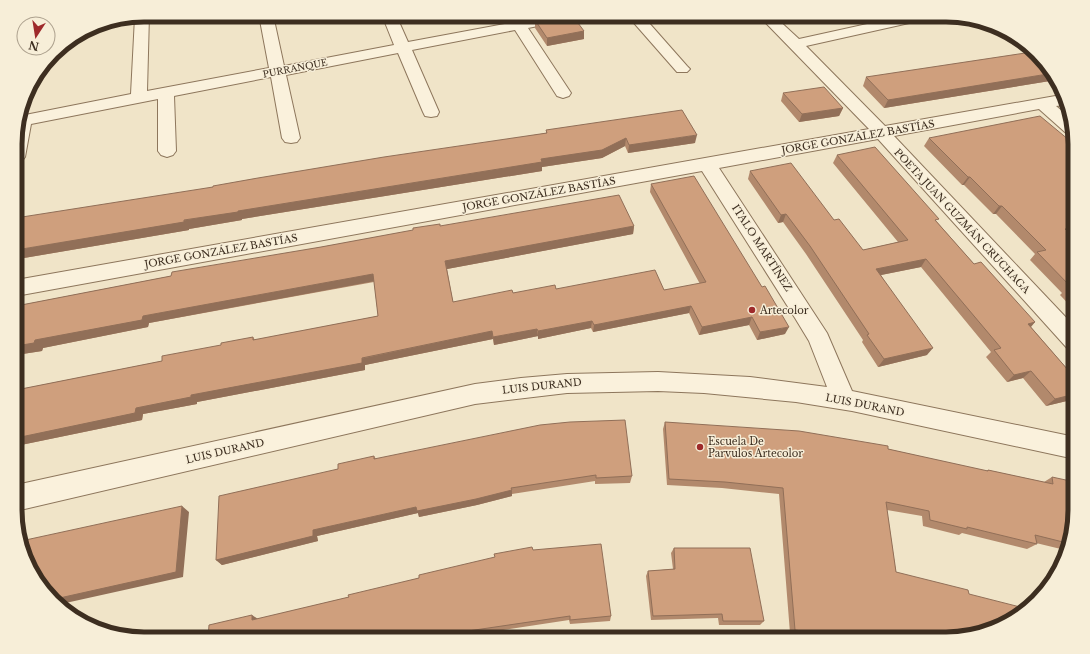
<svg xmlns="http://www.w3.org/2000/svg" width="1090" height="654" viewBox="0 0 1090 654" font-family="'Libre Baskerville',serif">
	<rect width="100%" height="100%" fill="#f0e4c8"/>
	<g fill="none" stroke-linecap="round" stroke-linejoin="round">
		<g stroke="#8d765c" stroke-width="2">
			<path id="minor" d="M 149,15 L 147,91 L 269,68 L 259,15 L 273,15 L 284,66 L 394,45 L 382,15 L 396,15 L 408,42 L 510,23 L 505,15 L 519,15 L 523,20 L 551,15 L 580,15 L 578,18 L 528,28 L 571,93 L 569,96 L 563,98 L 557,96 L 515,30 L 412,50 L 439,112 L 437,116 L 431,117 L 425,116 L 423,112 L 398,53 L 286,75 L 300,138 L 297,142 L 291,143 L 285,142 L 282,138 L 271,77 L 174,96 L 176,151 L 173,155 L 167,157 L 161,155 L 158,151 L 158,99 L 31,124 L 25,157 L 22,161 L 16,163 L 16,127 L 20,116 L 131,94 L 135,17 Z
				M 627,15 L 642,15 L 687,66 L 690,69 L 687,72 L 677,72 Z
				M 758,15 L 773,15 L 799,39 L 908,15 L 934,15 L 932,18 L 927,19 L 806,46 L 885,126 L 1061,95 L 1064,105 L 1056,106 L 1069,117 L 1074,134 L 1066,133 L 1039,109 L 894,136 L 1075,327 L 1075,351 L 1067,348 L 878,139 L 719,168 L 827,333 L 852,391 L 1075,437 L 1075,459 L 852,411 L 796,402 L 704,393 L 658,391 L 567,393 L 475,404 L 16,511 L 16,485 L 475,384 L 521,378 L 567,374 L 658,372 L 750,377 L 827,387 L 809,341 L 795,318 L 702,171 L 16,296 L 16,280 L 869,129 Z"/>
		</g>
		<use href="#minor" fill="#faf1dc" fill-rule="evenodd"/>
	</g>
	<path fill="#b2896c" d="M 535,20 L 584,31 L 584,39 L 547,46 L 535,28 Z
		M 1053,73 L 1056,80 L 884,108 L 863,86 L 866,77 Z
		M 783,93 L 843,108 L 839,116 L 799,122 L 781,101 Z
		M 546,130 L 695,143 L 628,153 L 625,146 L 602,158 L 542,167 L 542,171 L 242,219 L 242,220 L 189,229 L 189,230 L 18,259 L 213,187 L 546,133 Z
		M 929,138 L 1075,145 L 1075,234 L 1071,235 L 1075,239 L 1075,311 L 1060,295 L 1062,293 L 1030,260 L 1035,254 L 996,214 L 993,214 L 964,185 L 962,185 L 924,146 Z
		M 837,155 L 937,222 L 974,264 L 1035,322 L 1031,327 L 1075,378 L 1075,399 L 1046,406 L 1023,378 L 1007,382 L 986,357 L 991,352 L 921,267 L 881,275 L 927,355 L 878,367 L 862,342 L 863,340 L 806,254 L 783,222 L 778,223 L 748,179 L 750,171 L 834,220 L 863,250 L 898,242 L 833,163 Z
		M 651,184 L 785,334 L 757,340 L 749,325 L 699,335 L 689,313 L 593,332 L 591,328 L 538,339 L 538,336 L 494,345 L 493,339 L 365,365 L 365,370 L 197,402 L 197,404 L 143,414 L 142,420 L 16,446 L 16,390 L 162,361 L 253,337 L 255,340 L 378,316 L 374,282 L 149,323 L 148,327 L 43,348 L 42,351 L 16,355 L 16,306 L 321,247 L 440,226 L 634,226 L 633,234 L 447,269 L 453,302 L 513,293 L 556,289 L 664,290 L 700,284 L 650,192 Z
		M 665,422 L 888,449 L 986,471 L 988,470 L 1044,482 L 1052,477 L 1075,518 L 1065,550 L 1036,543 L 1037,544 L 1027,549 L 962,533 L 959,535 L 923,526 L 922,516 L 887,510 L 896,572 L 954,639 L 853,639 L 838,636 L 834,639 L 826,639 L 790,633 L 779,494 L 722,488 L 667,485 L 663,429 Z
		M 374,456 L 376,459 L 632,476 L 630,483 L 595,484 L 595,481 L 512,494 L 512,496 L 477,505 L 419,517 L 418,513 L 317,536 L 318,541 L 222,565 L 216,560 L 338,469 Z
		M 674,548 L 764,621 L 760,625 L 719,625 L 718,618 L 651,620 L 646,576 L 648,571 L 673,569 L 671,553 Z
		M 533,550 L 611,616 L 610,621 L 570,624 L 569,620 L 470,635 L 258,619 L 349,597 L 419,578 Z"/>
	<path fill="#916f58" d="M 528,15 L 542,15 L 528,18 Z
		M 584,31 L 584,39 L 547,46 L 547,38 Z
		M 1054,73 L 1056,80 L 884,108 L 888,100 Z
		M 843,108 L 839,116 L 799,122 L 802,114 Z
		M 697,135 L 695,143 L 628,153 L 629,145 Z
		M 626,138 L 625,146 L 602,158 L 542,167 L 542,171 L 242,219 L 242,220 L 189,229 L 189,230 L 18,259 L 16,257 L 16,250 L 238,211 L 541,159 Z
		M 968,177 L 970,177 L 964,185 L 962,185 Z
		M 999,206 L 1002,206 L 996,214 L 993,214 Z
		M 786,214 L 783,222 L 778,223 L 781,215 Z
		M 634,226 L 633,234 L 447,269 L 445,261 Z
		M 1075,227 L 1075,234 L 1058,237 L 1065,229 Z
		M 926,259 L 921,267 L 871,277 L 876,269 Z
		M 373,274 L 375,281 L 149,323 L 148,327 L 43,348 L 42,351 L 16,355 L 16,346 L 35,340 L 143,316 Z
		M 691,306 L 689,313 L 593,332 L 594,325 Z
		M 752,317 L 749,325 L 699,335 L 702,327 Z
		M 592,321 L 591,328 L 538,339 L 538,331 Z
		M 1035,322 L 1028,330 L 1028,324 Z
		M 789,327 L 785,334 L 757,340 L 760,332 Z
		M 537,329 L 538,336 L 494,345 L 493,337 Z
		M 492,331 L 493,339 L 365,365 L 365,370 L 197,402 L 197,404 L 143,414 L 142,420 L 16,446 L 16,438 L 136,408 L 191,395 Z
		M 933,348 L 927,355 L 878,367 L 884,359 Z
		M 1031,371 L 1023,378 L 1007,382 L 1014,375 Z
		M 1075,394 L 1075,399 L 1046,406 L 1055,399 Z
		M 512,490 L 512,496 L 477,505 L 419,517 L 418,513 L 317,536 L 318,541 L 222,565 L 216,560 L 313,530 L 416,507 Z
		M 182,506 L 189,512 L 183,577 L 61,604 L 55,599 Z
		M 252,615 L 258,619 L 252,620 Z"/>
	<path fill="#cf9f7d" stroke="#916f58" d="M 561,15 L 572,15 L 584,31 L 547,38 L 535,20 Z
		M 1032,52 L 1054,73 L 888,100 L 866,77 Z
		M 824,87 L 843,108 L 802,114 L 783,93 Z
		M 682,110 L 697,135 L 629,145 L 626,138 L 602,150 L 541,159 L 542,162 L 238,211 L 238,212 L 184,220 L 184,222 L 16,250 L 16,235 L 22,217 L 213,187 L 213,186 L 258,178 L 384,157 L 547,133 L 546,130 Z
		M 1040,116 L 1075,145 L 1075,227 L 1065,229 L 1075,239 L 1075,295 L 1068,288 L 1071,287 L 1037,252 L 1046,250 L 1002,206 L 999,206 L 970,177 L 968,177 L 929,138 Z
		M 875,147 L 939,219 L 935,220 L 974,264 L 981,262 L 1035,322 L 1028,324 L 1075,378 L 1075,394 L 1055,399 L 1031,371 L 1014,375 L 994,350 L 1001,348 L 926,259 L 876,269 L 933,348 L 884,359 L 867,335 L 869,334 L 810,246 L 786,214 L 781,215 L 750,171 L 791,163 L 834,220 L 839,219 L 863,250 L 908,240 L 837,155 Z
		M 694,176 L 762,287 L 765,286 L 789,327 L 760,332 L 752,317 L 702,327 L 691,306 L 594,325 L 592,321 L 538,331 L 537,329 L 493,337 L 492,331 L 362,358 L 362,363 L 191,395 L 191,397 L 136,408 L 135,413 L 16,438 L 16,390 L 162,361 L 162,356 L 221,345 L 221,343 L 253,337 L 253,340 L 378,316 L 373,274 L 143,316 L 142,320 L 35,340 L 34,343 L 16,346 L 16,306 L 171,276 L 172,272 L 321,247 L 413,230 L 413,228 L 440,224 L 440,226 L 619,195 L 634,226 L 445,261 L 453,302 L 512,290 L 513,293 L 555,285 L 556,289 L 655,270 L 664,290 L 706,282 L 651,184 Z
		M 625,420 L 632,476 L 596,478 L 596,475 L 511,488 L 512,490 L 476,499 L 417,511 L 416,507 L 313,530 L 313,536 L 216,560 L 219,496 L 338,469 L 338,464 L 374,456 L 374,459 L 540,425 L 570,422 Z
		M 665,422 L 799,431 L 888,446 L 888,449 L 988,471 L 988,470 L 1053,484 L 1052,477 L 1075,482 L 1075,518 L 1067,543 L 1035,535 L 1037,544 L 967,527 L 967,529 L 930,520 L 929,511 L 886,502 L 896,572 L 968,590 L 969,594 L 1024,608 L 1011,622 L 954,639 L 880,639 L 838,631 L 838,636 L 795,630 L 783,488 L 725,482 L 669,479 Z
		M 182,506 L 176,572 L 55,599 L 37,581 L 21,541 Z
		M 601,544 L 611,616 L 570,620 L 570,616 L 468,631 L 469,639 L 208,639 L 209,625 L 252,615 L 252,620 L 349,597 L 348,595 L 419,578 L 419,575 L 495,557 L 494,554 L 532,547 L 533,550 Z
		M 674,548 L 750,548 L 764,621 L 723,621 L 722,614 L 653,616 L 648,571 L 675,569 Z"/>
	<g fill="#9e2a2b" stroke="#f7eed8" stroke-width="1.5">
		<circle cx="752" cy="310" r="4"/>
		<circle cx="700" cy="447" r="4"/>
	</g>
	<g text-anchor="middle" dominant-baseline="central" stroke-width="3" stroke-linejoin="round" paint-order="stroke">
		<g font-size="9" fill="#3d2e20" stroke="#f7eed8">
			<text transform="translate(295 68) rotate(-11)">PURRANQUE</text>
		</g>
		<g font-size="10" fill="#3d2e20" stroke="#f7eed8">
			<text transform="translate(858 137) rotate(-10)">JORGE GONZÁLEZ BASTÍAS</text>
			<text transform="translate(539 194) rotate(-10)">JORGE GONZÁLEZ BASTÍAS</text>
			<text transform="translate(962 221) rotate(47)">POETA JUAN GUZMÁN CRUCHAGA</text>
			<text transform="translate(762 248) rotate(57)">ITALO MARTÍNEZ</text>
			<text transform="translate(221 251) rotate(-10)">JORGE GONZÁLEZ BASTÍAS</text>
			<text transform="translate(542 386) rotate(-6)">LUIS DURAND</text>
			<text transform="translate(865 405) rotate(11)">LUIS DURAND</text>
			<text transform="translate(225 451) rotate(-13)">LUIS DURAND</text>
		</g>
		<g font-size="10" fill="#3d2e20" stroke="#f7eed8" text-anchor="start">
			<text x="760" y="310">Artecolor</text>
			<text x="708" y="441">Escuela De<tspan x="708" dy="12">Parvulos Artecolor</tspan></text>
		</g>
	</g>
	<path d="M0 0H1090V654H0ZM144 22H946A122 122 0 0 1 1068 144V510A122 122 0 0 1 946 632H144A122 122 0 0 1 22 510V144A122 122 0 0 1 144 22Z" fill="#f7eed8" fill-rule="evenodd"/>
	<path fill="none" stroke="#3d2e20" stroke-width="5" d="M144 22H946A122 122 0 0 1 1068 144V510A122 122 0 0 1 946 632H144A122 122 0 0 1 22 510V144A122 122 0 0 1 144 22Z"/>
	<g transform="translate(36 36) rotate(192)"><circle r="19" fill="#f7eed8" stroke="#ada18e"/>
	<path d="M0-3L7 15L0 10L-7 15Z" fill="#9e2a2b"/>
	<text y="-6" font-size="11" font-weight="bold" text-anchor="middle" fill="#3d2e20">N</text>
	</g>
</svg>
